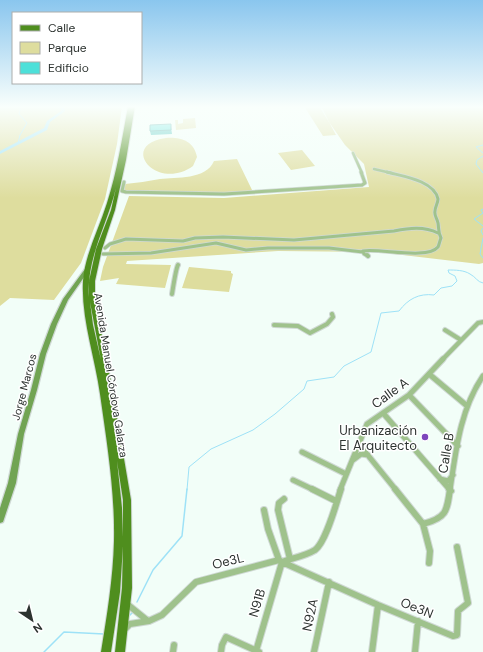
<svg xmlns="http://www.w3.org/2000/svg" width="483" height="652" viewBox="0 0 483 652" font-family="'DM Sans',sans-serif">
	<rect width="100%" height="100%" fill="#f2fef8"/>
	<path fill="#dedd9e" d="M 0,106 L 122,106 L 117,144 L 105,199 L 81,263 L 54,300 L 10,298 L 0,306 Z
		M 304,106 L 319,106 L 329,122 L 321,106 L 483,106 L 483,263 L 479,264 L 377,252 L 278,251 L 127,261 L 126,264 L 171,265 L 165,288 L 116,284 L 119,278 L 100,281 L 103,267 L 129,196 L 224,198 L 369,187 L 364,164 L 345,145 L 329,122 L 336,135 L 323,136 Z
		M 195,118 L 196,128 L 176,130 L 175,120 L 178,120 L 178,124 L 183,123 L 183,119 Z
		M 166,138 C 181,137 194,141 197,157 L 193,166 C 157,192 117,145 166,138 Z
		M 302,150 L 315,166 L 291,170 L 278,153 Z
		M 237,159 L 253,192 L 223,193 L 123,191 L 125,184 C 137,183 148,181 160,179 C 176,177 206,180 214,161 Z
		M 189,267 L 231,271 L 231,273 L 233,274 L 229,292 L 182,288 Z"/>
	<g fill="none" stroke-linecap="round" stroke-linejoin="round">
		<path stroke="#9ee2f7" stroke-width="1" d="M 18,143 L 20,135 L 27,123 L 19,114 L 21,106
			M 483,145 L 476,147 L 483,153
			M 483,156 L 477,160 L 476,164 L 483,173
			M 483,209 L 481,210 L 483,213 L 474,219 L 483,226
			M 483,228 L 481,231 L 483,235
			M 483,238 L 480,254 L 483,258
			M 187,490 L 189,467 L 211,449 L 253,430 L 275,414 L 304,389 L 307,381 L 334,377 L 344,366 L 371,352 L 381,313 L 399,311 C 408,299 419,293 434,295 L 441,288 L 452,286 L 457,281 L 455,276 L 449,273 L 448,270 C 455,270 464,270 470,274 C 476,277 477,282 483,283"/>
		<path stroke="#9ee2f7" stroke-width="1.5" d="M 137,602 L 153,570 L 182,536 L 187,489
			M 129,616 L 132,613
			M 44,652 L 64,632 L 104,634"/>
		<path fill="#9ee2f7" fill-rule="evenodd" d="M 56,106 L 64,107 L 65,111 L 50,122 L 47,130 L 0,154 L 0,151 L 44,128 L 47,121 L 61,111 L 61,109 Z"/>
		<g stroke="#cfd9d4" stroke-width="3.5">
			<path id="street-far4" d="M 353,153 L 362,173
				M 374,169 L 391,173"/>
		</g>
		<g stroke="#cfd9d4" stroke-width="4.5">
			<path id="street-far3" d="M 124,182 L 122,191 L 126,192 L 224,194 L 362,185 L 365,183 L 361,172
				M 105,248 L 110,244 L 126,239 L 183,241 L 195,238 L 223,237 L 294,240 L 394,231 C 409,228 424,226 438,233
				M 103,254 L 151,253 L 216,243 L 246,250 L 268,248 L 329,248 L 363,252
				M 368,256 L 364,254 L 363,251 C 380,248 427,260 438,247 C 439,245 440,240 441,238 C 438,232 439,229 438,223 C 437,218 434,216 435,211 C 435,207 438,203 438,199 C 434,180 401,176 387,172"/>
		</g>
		<g stroke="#cfd9d4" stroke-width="6">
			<path id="street-far2" d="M 367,255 L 368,256
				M 172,294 C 173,288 176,268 178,265
				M 274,325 L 298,326 L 310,333 L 327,324 L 333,317 L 332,314
				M 445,330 L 461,340
				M 442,360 L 478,323 L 483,322"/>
		</g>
		<g stroke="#cfd9d4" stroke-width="7">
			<path id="street-far1" d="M 429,374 L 466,405
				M 409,395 L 458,446
				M 383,413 L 450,490
				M 358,443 L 396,490
				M 302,452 L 346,474
				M 353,460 L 361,454 L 368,455
				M 440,479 L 448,481 L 453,475
				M 293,480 L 314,490
				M 340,490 L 367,424 L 409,395 L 443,359
				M 450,490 C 456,450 460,410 483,376"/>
		</g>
		<g stroke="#cfd9d4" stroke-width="8">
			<path id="street" d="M 312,489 L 336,501
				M 395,489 L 423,524 L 430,551 L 429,563
				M 449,489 L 451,491
				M 284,499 L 279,503 L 278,510 L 290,559
				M 264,510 L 268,529 L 279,560
				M 423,524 C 446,518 447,512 450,489
				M 127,604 L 148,621
				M 125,629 L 130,624 L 149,621 L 162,615 L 196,582 L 279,560 L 282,562 C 293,558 305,556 315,550 C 326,542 336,504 341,489
				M 256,651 L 282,562 L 378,605 L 453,636 L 457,635 L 458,611 L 468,603 L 457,547
				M 173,652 L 174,645
				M 221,652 L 222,645 L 226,637 L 259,652
				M 314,652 L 329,582
				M 372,652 L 378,605
				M 415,652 L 418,621"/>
		</g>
		<g stroke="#cfd9d4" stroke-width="2.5">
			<path id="secondary" d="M 87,268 L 89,270 L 68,300 L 57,324 L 46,354 L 37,390 L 24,434 L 16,483 L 3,522 L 0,523 L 0,508 L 8,483 L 18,434 L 31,390 L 40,354 L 51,324 L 63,299 L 85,269 Z"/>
		</g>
		<g stroke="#cfd9d4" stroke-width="2">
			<path id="primary" d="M 128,106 L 135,106 L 126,160 L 115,210 L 102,249 L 95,281 L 95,300 L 111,382 L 131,500 L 132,588 L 125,652 L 115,652 L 122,588 L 123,546 L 120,592 L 111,652 L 101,652 C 107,615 113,579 114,541 C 115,492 107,443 100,394 C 95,357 81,319 83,281 C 85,254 99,229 107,203 C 117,172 122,139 128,106 ZM 116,188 L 111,210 L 96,249 L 89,281 L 89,297 C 86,259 107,225 116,188 ZM 90,302 L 101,360 L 93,325 ZM 117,461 L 123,500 L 123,537 L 122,508 Z"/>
		</g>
		<use href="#street-far4" stroke="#9fc28c" stroke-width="2.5"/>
		<use href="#street-far3" stroke="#9fc28c" stroke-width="3"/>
		<use href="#street-far2" stroke="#9fc28c" stroke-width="4"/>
		<use href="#street-far1" stroke="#9fc28c" stroke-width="5"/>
		<use href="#street" stroke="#9fc28c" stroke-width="6"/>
		<use href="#secondary" fill="#71a453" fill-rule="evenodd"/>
		<use href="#primary" fill="#4f8e1e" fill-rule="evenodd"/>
	</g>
	<path fill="#42c1bb" d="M 171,127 L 172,134 L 151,135 L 150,131 Z"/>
	<path fill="#4de0d9" stroke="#369d98" d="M 171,124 L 171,130 L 150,131 L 150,125 Z"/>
	<linearGradient id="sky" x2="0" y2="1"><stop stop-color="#8ac6ee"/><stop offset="0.54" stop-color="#f9fffc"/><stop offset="1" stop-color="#f9fffc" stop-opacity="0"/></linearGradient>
	<rect width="483" height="198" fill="url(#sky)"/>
	<circle fill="#7d45bc" stroke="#fff" stroke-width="1.5" cx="425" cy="437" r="4"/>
	<g text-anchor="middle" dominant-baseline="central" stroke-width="3" stroke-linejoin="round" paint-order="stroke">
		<g font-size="11" fill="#2d3330" stroke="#fff">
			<text transform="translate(111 375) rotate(81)">Avenida Manuel Córdova Galarza</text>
			<text transform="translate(24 387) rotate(-75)">Jorge Marcos</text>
		</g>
		<g font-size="13" fill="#2d3330" stroke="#fff">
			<text transform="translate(390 393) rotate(-36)">Calle A</text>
			<text transform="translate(446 453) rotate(-80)">Calle B</text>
			<text transform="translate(228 561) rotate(-14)">Oe3L</text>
			<text transform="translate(257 603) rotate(-74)">N91B</text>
			<text transform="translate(417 608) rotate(22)">Oe3N</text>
			<text transform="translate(310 615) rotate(-78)">N92A</text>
		</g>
		<g font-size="13" fill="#2d3330" stroke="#fff" text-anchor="end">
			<text x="417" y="430">Urbanización<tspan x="417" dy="15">El Arquitecto</tspan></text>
		</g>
	</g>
	<rect x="12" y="12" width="130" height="72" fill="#ffffff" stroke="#abadac"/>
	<rect x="20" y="25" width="20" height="6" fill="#4f8e1e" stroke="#abadac"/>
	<text x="48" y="32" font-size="12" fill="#2d3330">Calle</text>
	<rect x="20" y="42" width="20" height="12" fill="#dedd9e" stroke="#abadac"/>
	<text x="48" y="52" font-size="12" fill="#2d3330">Parque</text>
	<rect x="20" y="62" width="20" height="12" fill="#4de0d9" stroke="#abadac"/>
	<text x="48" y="72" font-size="12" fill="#2d3330">Edificio</text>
	<g transform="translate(32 620) rotate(145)" stroke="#ffffff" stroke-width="3" paint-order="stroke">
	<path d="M0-3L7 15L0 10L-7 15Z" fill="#2d3330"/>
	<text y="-6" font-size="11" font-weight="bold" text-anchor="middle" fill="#2d3330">N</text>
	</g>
</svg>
